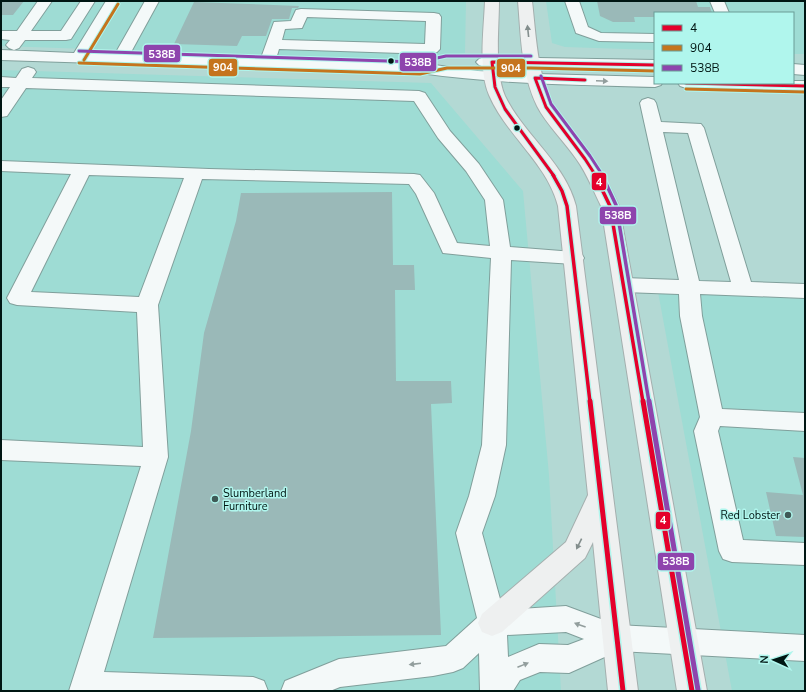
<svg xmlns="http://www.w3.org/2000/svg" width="806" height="692" viewBox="0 0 806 692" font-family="'Nunito Sans',sans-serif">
	<rect width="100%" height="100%" fill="#b3d9d4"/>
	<path fill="#9edcd4" d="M 1,1 L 466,1 L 465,53 L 405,60 L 1,46 Z
		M 546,1 L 805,1 L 805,54 L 793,54 L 793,13 L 655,13 L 655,50 L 565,47 L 552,43 Z
		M 1,70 L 431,83 L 523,191 L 549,475 L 561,691 L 1,691 Z
		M 658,292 L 805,299 L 805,691 L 732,691 Z"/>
	<path fill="#9ab9b8" d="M 1,1 L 24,1 L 13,15 L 1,15 Z
		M 597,1 L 696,1 L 698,7 L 710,7 L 712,13 L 655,13 L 655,17 L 634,17 L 635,22 L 613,22 L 600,16 Z
		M 194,2 L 299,6 L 298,8 L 292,8 L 289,19 L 272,19 L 266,36 L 242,36 L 237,46 L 174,44 Z
		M 392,192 L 393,265 L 414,265 L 415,290 L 395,290 L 396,381 L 451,381 L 452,403 L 431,404 L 441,635 L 153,638 L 191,431 L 204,333 L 236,221 L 241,193 Z
		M 793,457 L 805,458 L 805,537 L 776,536 L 766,492 L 803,495 Z"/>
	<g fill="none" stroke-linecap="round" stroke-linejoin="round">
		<g stroke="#809f9b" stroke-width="2">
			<path id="minor" d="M 38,1 L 52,1 L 31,31 L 61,31 L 81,1 L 95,1 L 71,39 L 66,40 L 25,40 L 19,48 L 14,50 L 9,48 L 6,45 L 10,40 L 1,39 L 1,31 L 17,31 Z
				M 106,1 L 120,1 L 89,53 L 115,54 L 145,1 L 159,1 L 130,54 L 261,58 L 274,22 L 291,21 L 296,10 L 301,9 L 434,13 L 439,14 L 441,17 L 440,49 L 437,52 L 432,54 L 279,49 L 276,59 L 420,63 L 478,71 L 537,74 L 655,77 L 655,83 L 662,83 L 661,85 L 655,87 C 576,85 498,84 420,73 L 1,60 L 1,50 L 74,53 ZM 307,17 L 426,21 L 425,44 L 282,40 L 285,29 L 302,28 Z
				M 565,1 L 579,1 L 588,27 L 601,33 L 655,34 L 655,42 L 599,41 L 576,33 Z
				M 710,1 L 724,1 L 729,13 L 715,13 Z
				M 484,57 L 655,60 L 655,70 L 484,67 L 479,65 L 476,62 L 479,59 Z
				M 793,64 L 805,65 L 805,75 L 793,74 Z
				M 28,67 L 34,69 L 36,72 L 32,78 L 419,91 L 425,93 L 450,131 L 479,164 L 503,200 L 510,247 L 574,252 L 581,253 L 584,258 L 581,263 L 574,264 L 511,260 L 506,445 L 495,496 L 482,533 L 503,610 L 566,606 L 617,625 L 805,635 L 805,661 L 618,651 L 569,673 L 540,672 L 520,680 L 513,691 L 480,691 L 479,653 L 463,668 L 453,672 L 433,676 L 340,687 L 330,691 L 281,691 L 285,681 L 339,659 L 446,646 L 477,618 L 456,533 L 469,496 L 482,445 L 491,258 L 443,253 L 416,194 L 409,184 L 202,179 L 158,305 L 168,457 L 104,672 L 253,677 L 264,681 L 268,691 L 69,691 L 141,466 L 1,460 L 1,440 L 143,447 L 137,312 L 17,305 L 10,303 L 7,298 L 71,174 L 1,171 L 1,161 L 209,169 L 414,174 L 420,175 L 434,193 L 457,243 L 490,246 L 485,200 L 466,171 L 438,138 L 414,101 L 26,88 L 7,116 L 1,117 L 1,100 L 10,87 L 1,87 L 1,77 L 16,78 L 22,69 ZM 89,175 L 184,178 L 139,297 L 31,292 ZM 566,632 L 584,639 L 568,645 L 539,644 L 508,657 L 507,635 Z
				M 793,81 L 805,81 L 805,91 L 686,88 L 680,86 L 678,83 L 793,83 Z
				M 648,98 L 654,100 L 656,103 L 661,122 L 701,124 L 704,128 L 751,282 L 805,284 L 805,298 L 700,294 L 702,316 L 722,409 L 805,413 L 805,431 L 720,426 L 718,431 L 743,540 L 805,543 L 805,565 L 732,562 L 723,559 L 719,551 L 694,431 L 700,417 L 680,316 L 679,294 L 624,292 L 617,290 L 614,285 L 617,280 L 624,278 L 679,280 L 640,103 L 642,100 ZM 663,132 L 688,133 L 731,282 L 699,281 Z"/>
		</g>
		<g stroke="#a4afae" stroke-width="2">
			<path id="major" d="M 485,1 L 499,1 C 499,29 494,70 505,96 C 524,135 565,163 576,206 L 638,691 L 608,691 L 593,542 L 585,558 L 502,632 L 492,636 L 482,632 L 478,623 L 482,614 L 566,542 L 588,495 L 558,206 C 547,163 506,135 489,95 C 478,69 484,29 485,1 Z
				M 518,1 L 532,1 C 536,36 537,73 553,105 C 562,122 580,139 591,156 C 603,171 611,189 619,206 L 707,691 L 677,691 L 601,206 C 593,190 587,174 577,160 C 565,142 546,124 537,106 C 521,73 521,36 518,1 Z"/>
		</g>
		<use href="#minor" fill="#f4f9f9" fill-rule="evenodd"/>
		<use href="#major" fill="#eef0f0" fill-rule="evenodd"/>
		<g stroke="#b0f6ed" stroke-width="5">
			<path id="bus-1-far2" d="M 585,80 L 535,78 L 546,107 L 585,159 L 596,176
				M 686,83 L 805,86
				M 554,176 L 505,109 L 495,87 L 492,62 L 655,65"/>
		</g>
		<g stroke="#b0f6ed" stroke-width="6">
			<path id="bus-1-far1" d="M 553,175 L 562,191 L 567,206 L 590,402
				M 595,175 L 610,206 L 643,402"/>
		</g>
		<g stroke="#b0f6ed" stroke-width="8">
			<path id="bus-1" d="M 590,401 L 623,691
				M 643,401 L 692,691"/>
		</g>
		<g stroke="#b0f6ed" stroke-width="5">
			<path id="bus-2" d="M 84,60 L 118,4
				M 79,63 L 420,74 L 447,68 L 531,68 L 655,71
				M 686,89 L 805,92"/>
		</g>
		<g stroke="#b0f6ed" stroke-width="5">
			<path id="bus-3-far2" d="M 79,51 L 419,62 L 446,56 L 531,56
				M 541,76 L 551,104 L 590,156 L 603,176"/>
		</g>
		<g stroke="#b0f6ed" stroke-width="6">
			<path id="bus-3-far1" d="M 602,175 L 616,205 L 649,402"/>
		</g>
		<g stroke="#b0f6ed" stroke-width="8">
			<path id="bus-3" d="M 649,401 L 698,690"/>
		</g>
		<use href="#bus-1-far2" stroke="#e4002b" stroke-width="3"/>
		<use href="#bus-1-far1" stroke="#e4002b" stroke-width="3.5"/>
		<use href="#bus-1" stroke="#e4002b" stroke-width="5"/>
		<use href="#bus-2" stroke="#c5741d" stroke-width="3"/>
		<use href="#bus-3-far2" stroke="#8e44ad" stroke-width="3"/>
		<use href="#bus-3-far1" stroke="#8e44ad" stroke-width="3.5"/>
		<use href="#bus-3" stroke="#8e44ad" stroke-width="5"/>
	</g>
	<defs><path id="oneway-solid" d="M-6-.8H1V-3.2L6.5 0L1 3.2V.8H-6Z"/></defs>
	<g fill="#838e8d">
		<use href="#oneway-solid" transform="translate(528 31) rotate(-96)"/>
		<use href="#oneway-solid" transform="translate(579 544) rotate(116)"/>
	</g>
	<g fill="#929e9d">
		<use href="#oneway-solid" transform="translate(602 81) rotate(2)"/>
		<use href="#oneway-solid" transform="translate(580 625) rotate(-160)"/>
		<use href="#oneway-solid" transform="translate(415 664) rotate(173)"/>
		<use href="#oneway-solid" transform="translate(523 665) rotate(-22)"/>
	</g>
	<g fill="#001613" stroke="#b0f6ed" stroke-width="1.5">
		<circle cx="391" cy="61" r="3.5"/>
		<circle cx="517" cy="128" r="3.5"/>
	</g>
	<g fill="#3f5a57" stroke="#b0f6ed" stroke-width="1.5">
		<circle cx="215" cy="499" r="4"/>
		<circle cx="788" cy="515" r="4"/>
	</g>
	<g text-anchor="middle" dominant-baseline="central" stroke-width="3" stroke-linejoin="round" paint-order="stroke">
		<g font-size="11" fill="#001613" stroke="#b0f6ed" text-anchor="start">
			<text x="223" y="493">Slumberland<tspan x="223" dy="13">Furniture</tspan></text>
			<text x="780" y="515" text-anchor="end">Red Lobster</text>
		</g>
	</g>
	<g stroke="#b0f6ed" stroke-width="1.5">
		<rect x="143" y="44" width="38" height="19" rx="4" fill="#8e44ad"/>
		<rect x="399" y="52" width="38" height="20" rx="4" fill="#8e44ad"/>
		<rect x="208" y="58" width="30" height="19" rx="4" fill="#c5741d"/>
		<rect x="496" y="58" width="30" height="20" rx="4" fill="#c5741d"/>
		<rect x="591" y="172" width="16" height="19" rx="4" fill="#e4002b"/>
		<rect x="599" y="206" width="38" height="19" rx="4" fill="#8e44ad"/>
		<rect x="655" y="511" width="16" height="19" rx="4" fill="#e4002b"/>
		<rect x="657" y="552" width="38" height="19" rx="4" fill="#8e44ad"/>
	</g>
	<g font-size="11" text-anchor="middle" font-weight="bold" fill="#fff">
		<text x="162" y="58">538B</text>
		<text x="418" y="66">538B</text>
		<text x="223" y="71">904</text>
		<text x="511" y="72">904</text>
		<text x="599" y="186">4</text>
		<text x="618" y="219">538B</text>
		<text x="663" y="524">4</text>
		<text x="676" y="565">538B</text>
	</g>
	<rect width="806" height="692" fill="none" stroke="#001613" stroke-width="4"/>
	<rect x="654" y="12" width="140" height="72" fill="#b0f6ed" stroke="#6a9c96"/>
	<rect x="662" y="25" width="20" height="6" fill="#e4002b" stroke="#6a9c96"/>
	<text x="690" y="32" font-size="12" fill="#001613">4</text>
	<rect x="662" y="45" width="20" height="6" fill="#c5741d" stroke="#6a9c96"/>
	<text x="690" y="52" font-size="12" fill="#001613">904</text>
	<rect x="662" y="65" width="20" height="6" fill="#8e44ad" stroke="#6a9c96"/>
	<text x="690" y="72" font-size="12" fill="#001613">538B</text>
	<g transform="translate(774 660) rotate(273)" stroke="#b0f6ed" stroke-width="3" paint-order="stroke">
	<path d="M0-3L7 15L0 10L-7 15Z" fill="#001613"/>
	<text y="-6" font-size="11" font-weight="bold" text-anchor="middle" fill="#001613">N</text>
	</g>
</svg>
